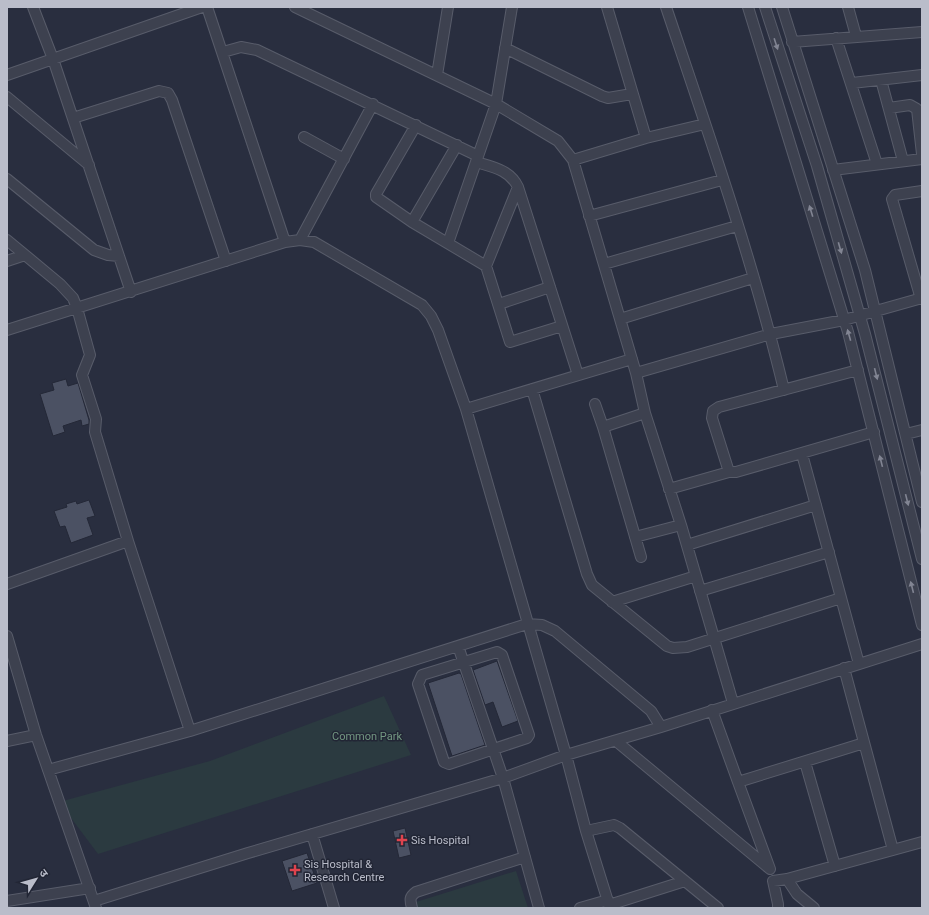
<svg xmlns="http://www.w3.org/2000/svg" width="929" height="915" viewBox="0 0 929 915" font-family="Roboto,'Noto Sans Devanagari',sans-serif">
	<rect width="100%" height="100%" fill="#292e3f"/>
	<path fill="#2b3a40" d="M 384,696 L 411,755 L 98,854 L 59,802 L 210,761 Z
		M 516,871 L 528,908 L 418,908 L 416,902 Z"/>
	<path fill="#4b5163" stroke="#242837" d="M 66,379 L 68,386 L 78,383 L 89,420 L 89,424 L 82,426 L 81,420 L 63,426 L 65,432 L 53,436 L 40,394 L 54,390 L 52,383 Z
		M 89,500 L 95,516 L 87,518 L 93,535 L 71,543 L 65,526 L 60,527 L 54,511 L 67,507 L 66,504 L 76,501 L 77,504 Z
		M 497,661 L 518,721 L 502,727 L 493,702 L 485,705 L 473,670 Z
		M 459,673 L 461,674 L 485,745 L 452,756 L 428,683 Z
		M 405,828 L 411,855 L 399,858 L 393,831 Z
		M 307,853 L 317,883 L 292,891 L 282,861 Z"/>
	<g fill="none" stroke-linecap="round" stroke-linejoin="round">
		<g stroke="#585c6a" stroke-width="12">
			<path id="minor" d="M 33,7 L 53,59 L 131,292
				M 207,7 L 285,242
				M 295,7 L 496,104 L 558,141 L 573,160 L 636,373 L 645,413 L 681,525 L 733,703
				M 607,7 L 646,138
				M 666,7 C 708,132 753,261 784,390
				M 748,7 L 848,332 L 922,625
				M 765,7 L 817,166 L 865,334 L 922,559
				M 782,7 L 865,270 L 922,502
				M 848,7 L 856,36
				M 836,38 L 877,164
				M 792,42 L 922,32
				M 505,48 L 602,96 L 608,98 L 632,94
				M 223,52 L 241,47 L 257,50 L 478,156
				M 7,75 L 202,7
				M 437,75 L 448,7
				M 881,80 L 903,161
				M 852,83 L 922,75
				M 7,97 L 89,165
				M 889,108 L 910,105 L 917,109 L 922,154
				M 73,118 L 159,91 L 168,93 L 172,100 L 226,261
				M 416,125 L 376,194 L 376,197 L 412,222 L 486,266
				M 304,137 L 344,159
				M 573,160 L 646,138 L 705,124
				M 476,162 C 493,167 510,170 518,187
				M 833,170 L 922,159
				M 7,179 L 94,250 L 108,255 L 119,256
				M 589,216 L 722,180
				M 412,222 L 457,145
				M 7,240 L 60,284 L 73,298 L 77,308 L 90,355 L 82,375 L 96,419 L 95,432 L 128,541
				M 300,240 L 373,104
				M 448,243 L 496,104 L 512,7
				M 7,261 L 25,255
				M 604,264 L 737,226
				M 921,299 L 892,199 L 895,195 L 922,191
				M 499,304 L 550,287
				M 620,319 L 753,278
				M 562,326 L 510,342 L 486,266 L 518,187 L 578,375
				M 7,330 L 285,242 L 300,240 L 314,242 L 422,305 L 431,316 L 438,330 L 466,409 L 566,755 L 586,831 L 610,908
				M 636,373 L 771,334 L 844,320 L 922,298
				M 532,389 L 587,574 L 592,585 L 667,646 L 673,648 L 687,647 L 841,598
				M 595,404 L 603,427 L 641,557
				M 466,409 L 632,359
				M 603,427 L 645,413
				M 906,434 L 922,430
				M 802,454 L 859,664
				M 729,472 L 712,418 L 713,411 L 719,407 L 858,370
				M 669,489 L 729,472 L 736,472 L 874,432
				M 635,537 L 681,525
				M 687,545 L 816,505
				M 7,584 L 128,541 L 190,731 L 48,770
				M 700,591 L 829,552
				M 612,602 L 696,576
				M 7,636 L 36,735 L 96,908
				M 458,646 L 503,778 L 539,908
				M 497,652 L 502,655 L 529,735 L 527,738 L 449,764 L 444,762 L 418,684 L 422,675 Z
				M 844,668 L 893,850
				M 712,710 L 738,782 L 864,743
				M 190,731 L 527,624 L 542,625 L 555,631 L 651,711 L 661,727
				M 7,741 L 36,735
				M 616,741 L 770,869
				M 805,762 L 835,866
				M 738,782 L 770,869
				M 586,831 L 614,825 L 620,828 L 718,908
				M 312,834 L 334,908
				M 787,879 L 797,894 L 814,908
				M 7,901 L 90,888
				M 94,901 L 248,853 L 503,778 L 566,755 L 661,727 L 922,644
				M 609,905 L 685,881
				M 412,908 C 410,900 409,897 416,892 L 525,857
				M 580,908 L 608,900
				M 778,908 L 778,904 L 773,881 L 787,879 L 922,842"/>
		</g>
		<use href="#minor" stroke="#3d414f" stroke-width="10"/>
	</g>
	<defs><path id="oneway-solid" d="M-6-.8H1V-3.2L6.5 0L1 3.2V.8H-6Z"/></defs>
	<g fill="#828593">
		<use href="#oneway-solid" transform="translate(776 44) rotate(72)"/>
		<use href="#oneway-solid" transform="translate(811 211) rotate(-107)"/>
		<use href="#oneway-solid" transform="translate(840 248) rotate(74)"/>
		<use href="#oneway-solid" transform="translate(849 335) rotate(-106)"/>
		<use href="#oneway-solid" transform="translate(876 374) rotate(76)"/>
		<use href="#oneway-solid" transform="translate(881 461) rotate(-104)"/>
		<use href="#oneway-solid" transform="translate(907 500) rotate(76)"/>
		<use href="#oneway-solid" transform="translate(912 587) rotate(-104)"/>
	</g>
	<g fill="#e0444e" stroke="#222635" stroke-width="1.5">
		<path d="M400 834h4v4h4v4h-4v4h-4v-4h-4v-4h4z"/>
		<path d="M293 864h4v4h4v4h-4v4h-4v-4h-4v-4h4z"/>
	</g>
	<g text-anchor="middle" dominant-baseline="central" stroke-width="3" stroke-linejoin="round" paint-order="stroke">
		<g font-size="11" fill="#739882" stroke="#222635">
			<text x="367" y="736">Common Park</text>
		</g>
		<g font-size="11" fill="#babdca" stroke="#222635" text-anchor="start">
			<text x="411" y="840">Sis Hospital</text>
			<text x="304" y="864">Sis Hospital &amp;<tspan x="304" dy="13">Research Centre</tspan></text>
		</g>
	</g>
	<rect width="929" height="915" fill="none" stroke="#babdca" stroke-width="16"/>
	<g transform="translate(36 879) rotate(53)" stroke="#222635" stroke-width="3" paint-order="stroke">
	<path d="M0-3L7 15L0 10L-7 15Z" fill="#babdca"/>
	<text y="-6" font-size="11" font-weight="bold" text-anchor="middle" fill="#babdca">उ</text>
	</g>
</svg>
